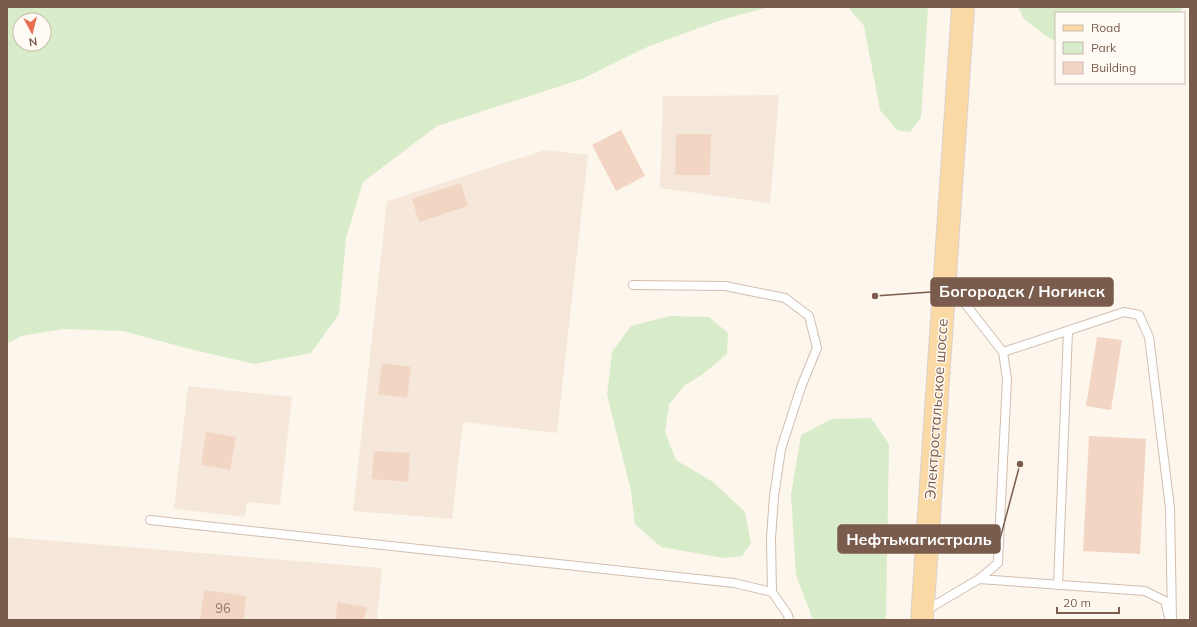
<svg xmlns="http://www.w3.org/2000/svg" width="1197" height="627" viewBox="0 0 1197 627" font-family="Mulish,sans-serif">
	<rect width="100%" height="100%" fill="#fdf6ec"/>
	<path fill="#f5e8da" d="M 779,95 L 770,203 L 660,188 L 663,96 Z
		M 545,150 L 588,155 L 557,433 L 463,422 L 452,519 L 353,511 L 387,201 Z
		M 188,386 L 292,397 L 280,505 L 247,502 L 245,517 L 174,509 Z
		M 7,537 L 382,568 L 377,620 L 7,620 Z"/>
	<path fill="#d8ecc9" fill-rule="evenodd" d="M 7,7 L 769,7 L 721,20 L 647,47 L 582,79 L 437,126 L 363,182 L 346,238 L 339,314 L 311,353 L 254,364 L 190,349 L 123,331 L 64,329 L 21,336 L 7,344 ZM 20,20 L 44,20 L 44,44 L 20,44 Z
		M 848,7 L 928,7 L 921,117 L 910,132 L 897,130 L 880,110 L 864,26 Z
		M 1018,7 L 1184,7 L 1178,13 L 1056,13 L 1056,41 L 1049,38 L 1024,19 Z
		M 670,316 L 709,317 L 728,333 L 727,354 L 703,374 L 684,386 L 669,404 L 665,432 L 676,460 L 713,482 L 745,512 L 751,543 L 742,556 L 724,558 L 661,547 L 635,524 L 631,491 L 607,395 L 612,352 L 631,326 Z
		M 871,418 L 889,444 L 886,620 L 813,620 L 796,575 L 791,494 L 801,435 L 832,419 Z"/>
	<path fill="#f3d5c3" d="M 621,130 L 645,176 L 616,191 L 592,145 Z
		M 676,134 L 711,134 L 710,175 L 675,175 Z
		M 461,183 L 468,206 L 419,222 L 412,199 Z
		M 1097,337 L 1122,340 L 1111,410 L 1086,406 Z
		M 382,363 L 411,367 L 407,398 L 378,394 Z
		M 206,432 L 236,437 L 230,470 L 201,465 Z
		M 1089,436 L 1146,439 L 1140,554 L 1083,551 Z
		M 374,451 L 410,453 L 408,482 L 372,479 Z
		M 204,590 L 246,596 L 244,620 L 200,620 Z
		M 338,602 L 367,607 L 364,620 L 335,620 Z"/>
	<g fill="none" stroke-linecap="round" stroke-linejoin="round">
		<g stroke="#d1beb0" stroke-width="10">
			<path id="service" d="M 633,285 L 725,286 L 785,298 L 809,316 L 817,348 L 801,387 L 781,449 L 774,496 L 771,538 L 772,592
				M 1003,352 L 1124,312 L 1139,315 L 1149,337 L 1170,508 L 1172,620
				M 150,520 L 734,583 L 772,592 L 788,615 L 789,620
				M 979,579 L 1145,591 L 1165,601 L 1169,617
				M 1058,585 L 1068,331
				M 925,611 L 979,579 L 998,563 L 1007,379 L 1003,352 L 948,282"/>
		</g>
		<g stroke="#dad1cd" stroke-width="24">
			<path id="primary" d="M 922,620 L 963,7"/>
		</g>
		<use href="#service" stroke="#fff" stroke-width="8"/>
		<use href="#primary" stroke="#fbd9a5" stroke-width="22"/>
	</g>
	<g text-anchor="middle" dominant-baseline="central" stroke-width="3" stroke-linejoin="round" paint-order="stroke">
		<g font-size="13" fill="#987a6a">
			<text x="223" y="608">96</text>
		</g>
		<g font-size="15" fill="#7a5c4d" stroke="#fffaf3">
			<text transform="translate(936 409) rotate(-86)">Электростальское шоссе</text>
		</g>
	</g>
	<path fill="none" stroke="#7a5c4d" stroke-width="1.5" d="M875 296L931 292M1020 464L1000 539"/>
	<g fill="#7a5c4d" stroke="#fffaf3" stroke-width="1.5">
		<circle cx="875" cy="296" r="4"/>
		<circle cx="1020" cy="464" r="4"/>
	</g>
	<g fill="#7a5c4d" stroke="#7a5c4d" stroke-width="1.5">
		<rect x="931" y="278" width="182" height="28" rx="4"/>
		<rect x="838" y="525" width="162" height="28" rx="4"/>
	</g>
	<g font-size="16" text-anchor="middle" font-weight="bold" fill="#fff">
		<text x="1022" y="297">Богородск / Ногинск</text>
		<text x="919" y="545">Нефтьмагистраль</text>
	</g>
	<rect width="1197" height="627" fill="none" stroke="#7a5c4d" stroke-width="16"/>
	<rect x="1055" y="12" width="130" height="72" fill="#fffaf3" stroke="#cabbb1"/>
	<rect x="1063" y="25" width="20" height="6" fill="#fbd9a5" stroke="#cabbb1"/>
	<text x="1091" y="32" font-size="12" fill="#7a5c4d">Road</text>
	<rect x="1063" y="42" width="20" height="12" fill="#d8ecc9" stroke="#cabbb1"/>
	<text x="1091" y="52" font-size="12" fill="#7a5c4d">Park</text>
	<rect x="1063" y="62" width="20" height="12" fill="#f3d5c3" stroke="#cabbb1"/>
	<text x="1091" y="72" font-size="12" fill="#7a5c4d">Building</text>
	<g transform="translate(32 32) rotate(173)"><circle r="19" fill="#fffaf3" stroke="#cabbb1"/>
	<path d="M0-3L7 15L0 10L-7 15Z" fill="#e76f51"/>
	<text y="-6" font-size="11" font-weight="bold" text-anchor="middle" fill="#7a5c4d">N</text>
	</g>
	<path d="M1057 607v6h62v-6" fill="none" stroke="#7a5c4d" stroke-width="2"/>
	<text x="1063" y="607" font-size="12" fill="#7a5c4d" stroke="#fffaf3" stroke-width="3" paint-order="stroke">20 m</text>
</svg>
